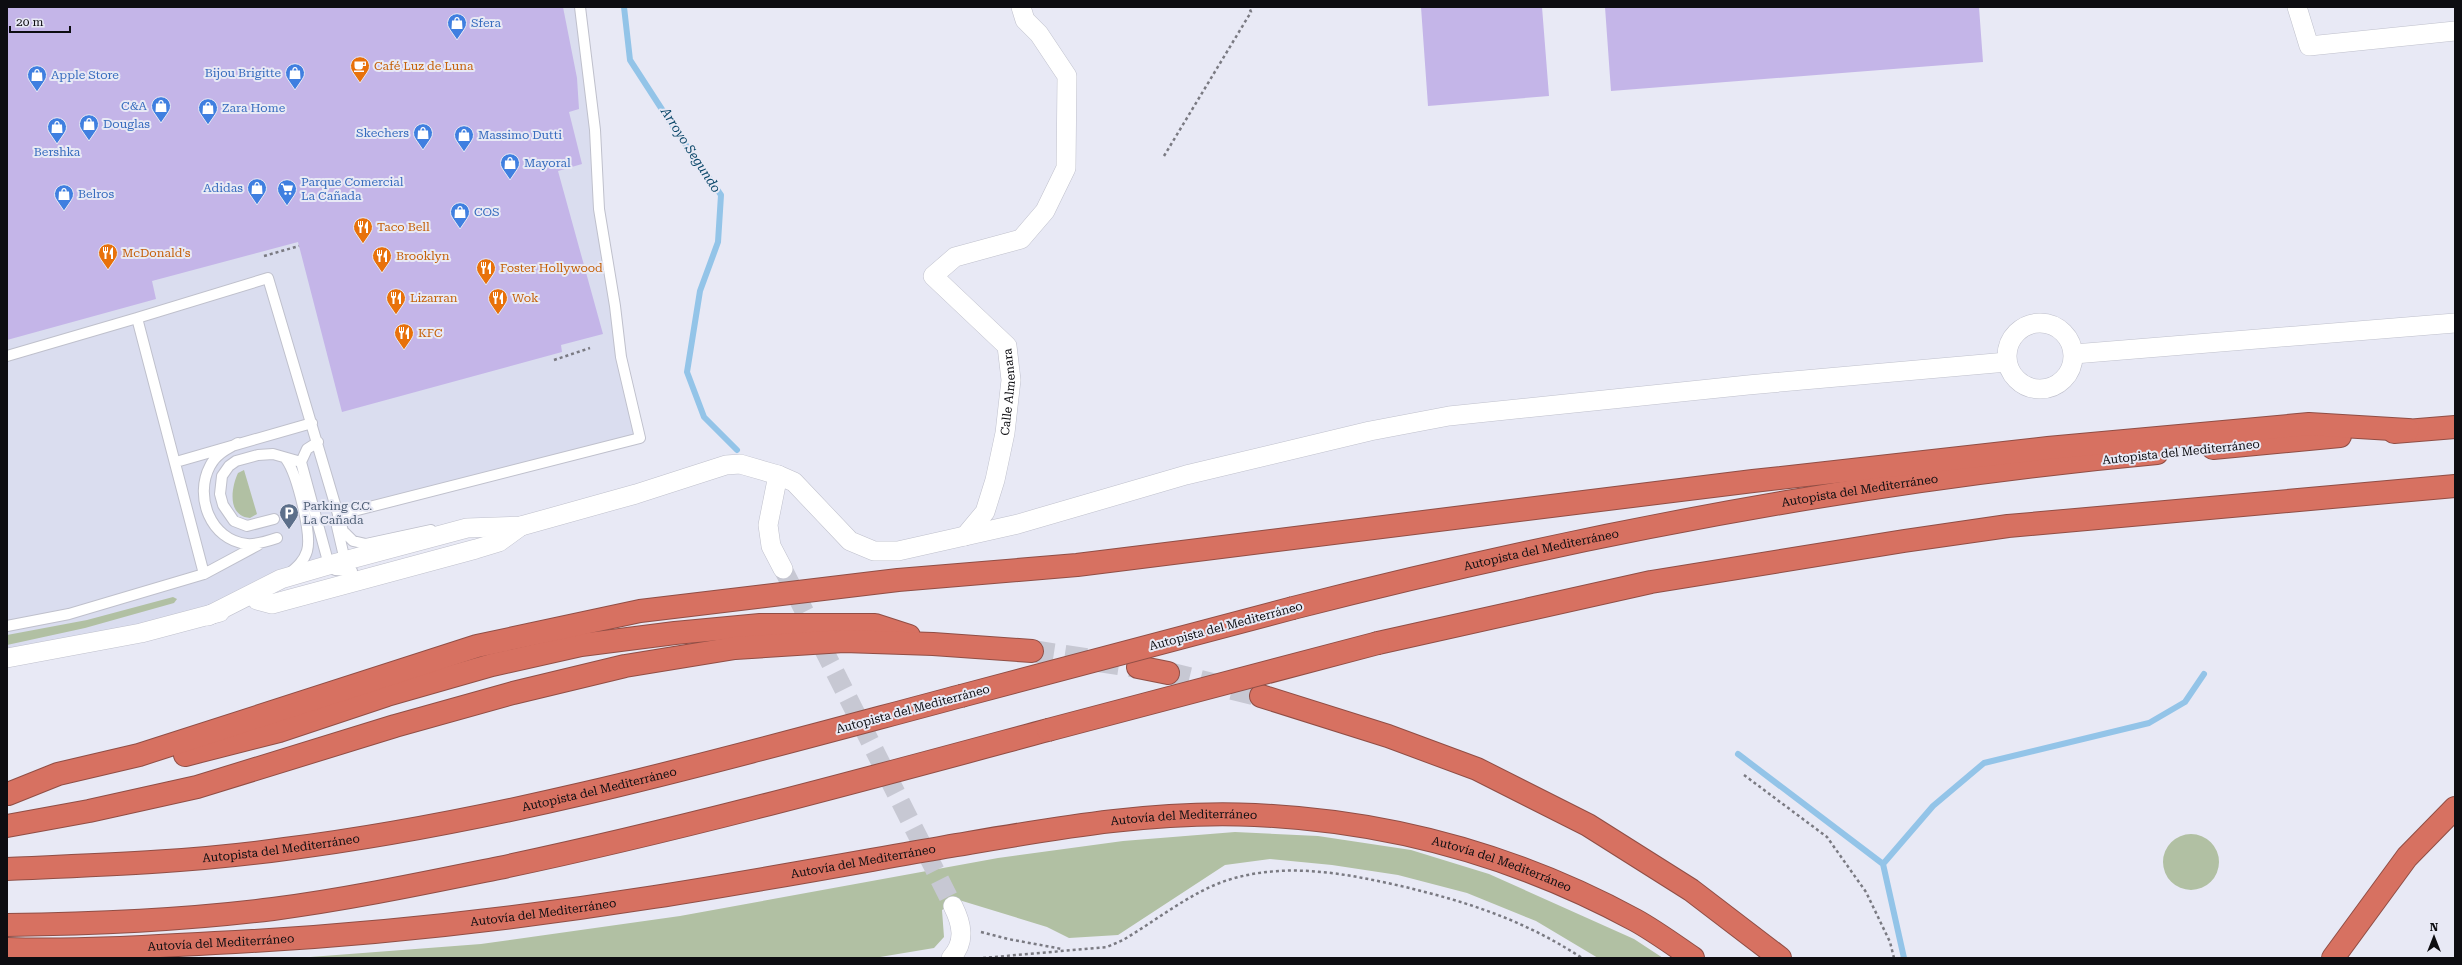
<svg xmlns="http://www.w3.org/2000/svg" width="2462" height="965" viewBox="0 0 2462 965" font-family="'Roboto Serif',serif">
	<rect width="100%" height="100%" fill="#e8e9f5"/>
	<path fill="#daddef" d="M 7,7 L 580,7 L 599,209 L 640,438 L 339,515 L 345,560 L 208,616 L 7,658 Z"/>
	<path fill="#b1c0a3" d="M 244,470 L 257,514 L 250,518 C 227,516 231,488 238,473 Z
		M 173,597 L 177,599 L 174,603 L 85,628 L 7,645 L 7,635 L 87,620 Z
		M 1235,832 L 1318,836 L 1411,850 L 1489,874 L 1634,939 L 1663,958 L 1598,958 L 1536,921 L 1467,893 L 1398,875 L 1332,865 L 1270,859 L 1225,865 L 1118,935 L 1069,938 L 1047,927 L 959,900 L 942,910 L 944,937 L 934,948 L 874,958 L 297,958 L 481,944 L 680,916 L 998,858 L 1123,841 Z
		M2163 862a28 28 0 1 1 56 0a28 28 0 1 1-56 0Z"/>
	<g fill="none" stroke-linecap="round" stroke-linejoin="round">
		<path stroke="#93c4e8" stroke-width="6" d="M 624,7 L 630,60 L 674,128 L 721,195 L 718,242 L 700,291 L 687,372 L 704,417 L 737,450
			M 1738,754 L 1883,864
			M 1904,958 L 1883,864 L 1933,806 L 1984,763 L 2149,723 L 2185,702 L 2204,674"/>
	</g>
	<path fill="#c4b5e8" d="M 7,7 L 563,7 L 577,78 L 579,109 L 569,112 L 582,164 L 558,171 L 603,334 L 561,345 L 562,352 L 342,412 L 298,242 L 152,281 L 156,299 L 7,340 Z
		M 1421,7 L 1542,7 L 1549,96 L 1428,106 Z
		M 1605,7 L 1979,7 L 1983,62 L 1611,91 Z"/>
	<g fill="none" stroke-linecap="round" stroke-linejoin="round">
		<path stroke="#c7c8d3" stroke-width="19" stroke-dasharray="19 10" stroke-linecap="butt" d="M 783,569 L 953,906"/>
		<path stroke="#c7c8d3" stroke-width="22" stroke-dasharray="22 11" stroke-linecap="butt" d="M 1032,651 L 1138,667
			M 1168,673 L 1261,696"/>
		<g stroke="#bfc0cc" stroke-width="12">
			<path id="lane" d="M 137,318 L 268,278 L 343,531 L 353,541 L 366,544 L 431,530
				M 7,356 L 137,318 L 204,574 L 69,614 L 7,626
				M 318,442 L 307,449 L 301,462 L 329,565 L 335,570 L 352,571
				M 238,443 C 227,449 216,454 210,466 C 194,496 210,540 247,544 C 256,545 268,541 277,538
				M 286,459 C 297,474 312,534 307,551 C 304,561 297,567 290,573
				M 176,462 L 312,423
				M 338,515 L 640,438 L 621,357 L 615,306 L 599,209 L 595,130 L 580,7
				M 274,519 L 247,526 L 234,521 L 223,505 L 220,494 L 222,476 L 229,466 L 236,461 L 258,455 L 273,454 L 301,462
				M 336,522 L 346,565
				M 204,574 L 258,545"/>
		</g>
		<g stroke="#bfc0cc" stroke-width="20">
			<g id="street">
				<path d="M 2297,7 L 2309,46 L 2455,31"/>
				<circle cx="2040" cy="356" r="33"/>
				<path d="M 2074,354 L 2455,323"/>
				<path d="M 778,475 L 794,482 L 850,541 L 874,551 L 898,551 L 1018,524 L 1186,475 L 1370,431 L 1449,416 L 1748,385 L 2007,362"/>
				<path id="s1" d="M 965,536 L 985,512 L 995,480 L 1005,433 L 1011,380 L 1007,346 L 933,276 L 955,257 L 1021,239 L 1045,211 L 1066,168 L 1067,76 L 1039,34 L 1025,20 L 1021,7"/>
				<path d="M 257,600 L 272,604 L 476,549 L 499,542 L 521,526"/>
				<path d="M 208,616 L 281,579 L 329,565 L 467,528 L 521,526 L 636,494 L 726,465 L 740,464 L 778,475 L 768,525 L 771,546 L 783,569"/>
				<path d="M 7,658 L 141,633 L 220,612"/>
				<path d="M 951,958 C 966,942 962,924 953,906"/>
			</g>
		</g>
		<g stroke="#904e45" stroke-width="24">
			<g id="highway">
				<path d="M 2394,432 L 2455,427"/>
				<path d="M 2213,448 L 2340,436"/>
				<path id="s2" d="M 1293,608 C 1578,535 1865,480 2157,453"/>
				<path d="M 1378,643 L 1651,582 L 1904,541 L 2008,526 L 2455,486"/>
				<path d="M 1138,667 L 1168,673"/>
				<path d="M 1261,696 L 1388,736 L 1477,769 L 1588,825 L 1691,890 L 1780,958"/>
				<path d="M 185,755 L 279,731 L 387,695 L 492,665 L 581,645 L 675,633 L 760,625 L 875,625 L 909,636"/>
				<path d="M 8,794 L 58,774 L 139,755 L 477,646 L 640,611 L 898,580 L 1077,565 L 1753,481 L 2048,448 L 2309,424 L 2408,430"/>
				<path d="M 7,826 L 89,811 L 197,787 L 395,726 L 513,693 L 625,666 L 735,648 L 844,641 L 933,644 L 1032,651"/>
				<path id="s3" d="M 7,869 C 100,865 193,862 285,849 C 513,820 739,755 961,696"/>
				<path d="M 7,925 C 96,924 185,920 273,909 C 349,899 425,883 499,868 C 684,829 866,779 1048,730"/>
				<path id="s4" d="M 7,949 C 76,951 146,947 215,943 C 362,936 508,920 654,897 C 751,882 848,864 945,847 C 1046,830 1151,810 1255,815 C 1391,821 1515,855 1635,920 C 1655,931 1674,945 1693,958"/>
				<path d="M 2333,958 L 2407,857 L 2455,808"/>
			</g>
		</g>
		<path stroke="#7a7a82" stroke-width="2.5" stroke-dasharray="3 3" stroke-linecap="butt" d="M 1164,156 L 1251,12 L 1249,7
			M 264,256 L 299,246
			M 554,360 L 590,348
			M 1744,775 L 1827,837 L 1866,892 L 1890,942 L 1894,958
			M 981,932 L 1008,939 L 1062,949
			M 983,958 L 1107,947 L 1123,940 C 1157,920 1191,892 1228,880 C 1286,862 1343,873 1401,886 C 1468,902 1524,920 1582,958"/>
		<use href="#lane" stroke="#fff" stroke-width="10"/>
		<use href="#street" stroke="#fff" stroke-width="19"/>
		<use href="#highway" stroke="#d77161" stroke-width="22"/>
		<g stroke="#904e45" stroke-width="24" stroke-linecap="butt">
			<path id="highway-bridge" d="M 961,696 L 1293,608
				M 1048,730 L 1378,643"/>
		</g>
		<use href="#highway-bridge" stroke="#d77161" stroke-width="22"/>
	</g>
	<defs>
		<g id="shop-pin" transform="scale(1)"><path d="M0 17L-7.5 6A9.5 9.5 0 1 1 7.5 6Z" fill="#3f7fe0" stroke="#e8e9f5"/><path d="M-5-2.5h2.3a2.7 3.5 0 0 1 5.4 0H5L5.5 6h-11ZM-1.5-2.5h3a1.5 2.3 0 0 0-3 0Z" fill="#fff"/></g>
		<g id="cafe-pin" transform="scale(1)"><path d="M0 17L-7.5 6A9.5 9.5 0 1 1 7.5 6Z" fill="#e8710a" stroke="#e8e9f5"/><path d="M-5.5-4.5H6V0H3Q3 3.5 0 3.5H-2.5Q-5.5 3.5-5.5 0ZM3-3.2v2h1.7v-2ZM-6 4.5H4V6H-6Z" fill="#fff"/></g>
		<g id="supermarket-pin" transform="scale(1)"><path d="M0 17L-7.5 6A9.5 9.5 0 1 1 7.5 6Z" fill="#3f7fe0" stroke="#e8e9f5"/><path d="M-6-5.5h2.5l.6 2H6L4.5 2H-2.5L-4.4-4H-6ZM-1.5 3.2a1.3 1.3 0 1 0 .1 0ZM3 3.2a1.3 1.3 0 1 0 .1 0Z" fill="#fff"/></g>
		<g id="restaurant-pin" transform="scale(1)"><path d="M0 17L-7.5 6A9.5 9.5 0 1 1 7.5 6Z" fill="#e8710a" stroke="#e8e9f5"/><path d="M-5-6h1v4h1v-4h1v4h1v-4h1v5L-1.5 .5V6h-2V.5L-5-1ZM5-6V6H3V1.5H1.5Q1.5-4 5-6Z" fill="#fff"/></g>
		<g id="parking-pin" transform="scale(1)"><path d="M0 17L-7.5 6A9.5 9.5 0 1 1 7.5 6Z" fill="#5c6f8a" stroke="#e8e9f5"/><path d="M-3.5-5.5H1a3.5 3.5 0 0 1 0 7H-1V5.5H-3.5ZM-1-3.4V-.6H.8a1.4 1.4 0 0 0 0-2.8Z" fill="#fff"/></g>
	</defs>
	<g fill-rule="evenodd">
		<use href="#shop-pin" x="457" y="23"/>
		<use href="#cafe-pin" x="360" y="66"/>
		<use href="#shop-pin" x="295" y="73"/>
		<use href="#shop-pin" x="37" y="75"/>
		<use href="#shop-pin" x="161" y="106"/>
		<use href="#shop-pin" x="208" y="108"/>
		<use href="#shop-pin" x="89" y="124"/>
		<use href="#shop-pin" x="57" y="127"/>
		<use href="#shop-pin" x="423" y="133"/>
		<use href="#shop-pin" x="464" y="135"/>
		<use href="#shop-pin" x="510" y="163"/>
		<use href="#shop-pin" x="257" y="188"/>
		<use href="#supermarket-pin" x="287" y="189"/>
		<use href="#shop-pin" x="64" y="194"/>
		<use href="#shop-pin" x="460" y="212"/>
		<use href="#restaurant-pin" x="363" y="227"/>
		<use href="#restaurant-pin" x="108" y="253"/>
		<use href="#restaurant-pin" x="382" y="256"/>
		<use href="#restaurant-pin" x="486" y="268"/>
		<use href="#restaurant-pin" x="396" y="298"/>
		<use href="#restaurant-pin" x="498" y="298"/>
		<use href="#restaurant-pin" x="404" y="333"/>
		<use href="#parking-pin" x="289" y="513"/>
	</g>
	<g text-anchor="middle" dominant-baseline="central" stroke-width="4" stroke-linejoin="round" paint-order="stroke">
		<g font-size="12" fill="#366cbe" stroke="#e8e9f5" text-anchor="start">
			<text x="471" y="23">Sfera</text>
			<text x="281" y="73" text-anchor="end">Bijou Brigitte</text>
			<text x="51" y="75">Apple Store</text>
			<text x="147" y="106" text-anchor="end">C&amp;A</text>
			<text x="222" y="108">Zara Home</text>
			<text x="103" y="124">Douglas</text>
			<text x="409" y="133" text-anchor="end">Skechers</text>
			<text x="478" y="135">Massimo Dutti</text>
			<text x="57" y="152" text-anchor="middle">Bershka</text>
			<text x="524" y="163">Mayoral</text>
			<text x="301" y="182">Parque Comercial<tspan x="301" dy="14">La Cañada</tspan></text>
			<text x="243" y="188" text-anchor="end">Adidas</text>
			<text x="78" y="194">Belros</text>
			<text x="474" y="212">COS</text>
		</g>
		<g font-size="12" fill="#c56008" stroke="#e8e9f5" text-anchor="start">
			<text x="374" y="66">Café Luz de Luna</text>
			<text x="377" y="227">Taco Bell</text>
			<text x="122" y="253">McDonald's</text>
			<text x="396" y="256">Brooklyn</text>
			<text x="500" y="268">Foster Hollywood</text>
			<text x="410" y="298">Lizarran</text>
			<text x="512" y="298">Wok</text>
			<text x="418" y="333">KFC</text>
		</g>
		<g font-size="12" fill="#0d0d11" stroke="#e8e9f5">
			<text stroke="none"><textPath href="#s1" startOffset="154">Calle Almenara</textPath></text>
			<text transform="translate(2181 452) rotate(-6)">Autopista del Mediterráneo</text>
			<text stroke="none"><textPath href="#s2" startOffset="579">Autopista del Mediterráneo</textPath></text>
			<text stroke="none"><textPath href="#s2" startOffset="255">Autopista del Mediterráneo</textPath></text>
			<text transform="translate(1226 626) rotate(-15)">Autopista del Mediterráneo</text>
			<text transform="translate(913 709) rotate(-15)">Autopista del Mediterráneo</text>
			<text stroke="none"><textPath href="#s3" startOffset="599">Autopista del Mediterráneo</textPath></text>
			<text stroke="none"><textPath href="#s4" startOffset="1186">Autovía del Mediterráneo</textPath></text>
			<text stroke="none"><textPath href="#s3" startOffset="275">Autopista del Mediterráneo</textPath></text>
			<text stroke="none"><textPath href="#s4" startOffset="862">Autovía del Mediterráneo</textPath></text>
			<text stroke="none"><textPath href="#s4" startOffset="1510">Autovía del Mediterráneo</textPath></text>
			<text stroke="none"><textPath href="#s4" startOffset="538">Autovía del Mediterráneo</textPath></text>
			<text stroke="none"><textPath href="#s4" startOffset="214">Autovía del Mediterráneo</textPath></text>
		</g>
		<g font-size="12" fill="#4e5e75" stroke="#e8e9f5" text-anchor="start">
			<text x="303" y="506">Parking C.C.<tspan x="303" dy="14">La Cañada</tspan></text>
		</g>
		<g font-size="13" font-style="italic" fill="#0c486a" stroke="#e8e9f5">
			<text transform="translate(691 150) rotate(57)">Arroyo Segundo</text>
		</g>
	</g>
	<rect width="2462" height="965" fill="none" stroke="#0d0d11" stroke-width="16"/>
	<g transform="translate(2434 937)" stroke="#e8e9f5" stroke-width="3" paint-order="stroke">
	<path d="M0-3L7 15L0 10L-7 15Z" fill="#0d0d11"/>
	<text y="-6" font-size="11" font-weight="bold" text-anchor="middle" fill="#0d0d11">N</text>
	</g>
	<path d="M10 26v6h60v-6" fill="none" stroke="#0d0d11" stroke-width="2"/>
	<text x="16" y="26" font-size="12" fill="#0d0d11" stroke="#e8e9f5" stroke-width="3" paint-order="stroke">20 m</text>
</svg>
